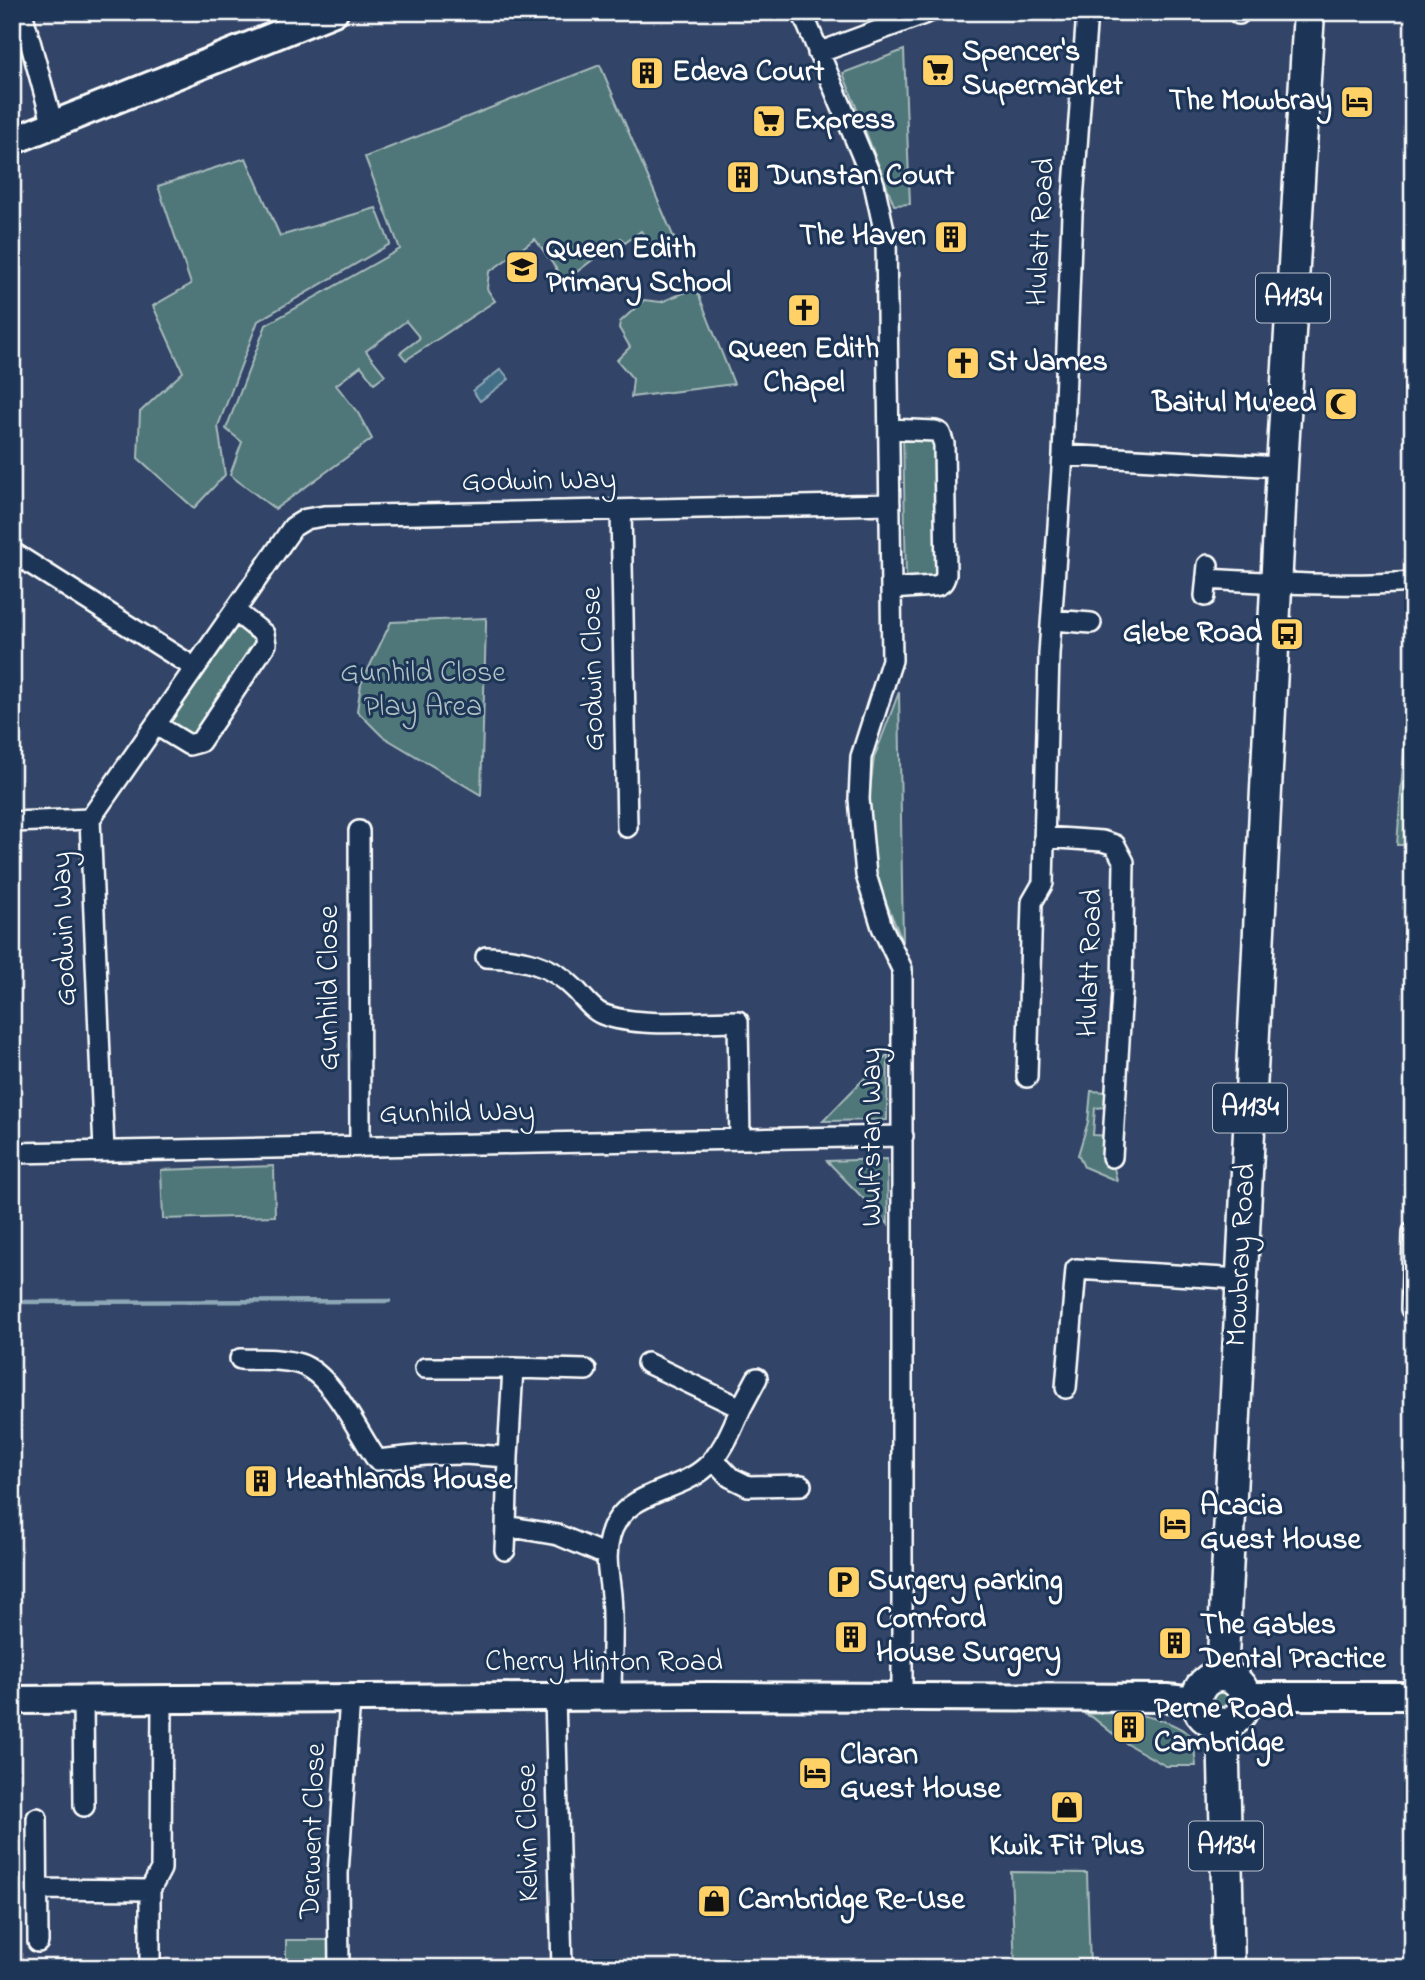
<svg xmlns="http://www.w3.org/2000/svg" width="1425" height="1980" viewBox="0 0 1425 1980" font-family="'Indie Flower',sans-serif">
	<rect width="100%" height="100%" fill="#324467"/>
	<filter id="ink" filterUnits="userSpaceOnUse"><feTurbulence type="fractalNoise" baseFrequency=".0143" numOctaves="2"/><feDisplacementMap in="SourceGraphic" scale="14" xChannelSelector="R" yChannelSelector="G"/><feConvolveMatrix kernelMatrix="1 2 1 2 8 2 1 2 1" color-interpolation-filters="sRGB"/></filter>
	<g filter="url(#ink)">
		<path fill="#507779" stroke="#a8bbbc" stroke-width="2" d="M 904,50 L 910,204 L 894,205 L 843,73 Z
			M 600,65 L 677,245 L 660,257 L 641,231 L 625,243 L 621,238 L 565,281 L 535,239 L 489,272 L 487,289 L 495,301 L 406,360 L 400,353 L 420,338 L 406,321 L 366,351 L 385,375 L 374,383 L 361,366 L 336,385 L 358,413 L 372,439 L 275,509 L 230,475 L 242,442 L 226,429 L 266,325 L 400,249 L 365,157 Z
			M 246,158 L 280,236 L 376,208 L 390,244 L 258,321 L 218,426 L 225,475 L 194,508 L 138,458 L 140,412 L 183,372 L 153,306 L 191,284 L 158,186 Z
			M 696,288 L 734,384 L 631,397 L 633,379 L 617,360 L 630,347 L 619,328 L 620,322 L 644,300 L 661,302 Z
			M 903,436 L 936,438 L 938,578 L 906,579 Z
			M 243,616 L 264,633 L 201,741 L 164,732 Z
			M 486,618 L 486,625 L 481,795 L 382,736 L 357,711 L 361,684 L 391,622 Z
			M 899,692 L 903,943 L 876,878 L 867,813 L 874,758 Z
			M 1413,709 L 1413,845 L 1397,845 L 1407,710 Z
			M 888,1054 L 887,1120 L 823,1121 Z
			M 1091,1091 L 1107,1092 L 1106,1107 L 1095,1108 L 1093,1135 L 1113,1136 L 1112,1159 L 1117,1181 L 1084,1167 L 1078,1155 L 1088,1122 Z
			M 887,1159 L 888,1224 L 827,1161 Z
			M 274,1166 L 275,1216 L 163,1219 L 161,1170 Z
			M1205 1701a15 15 0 1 1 30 0a15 15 0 1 1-30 0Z
			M 1125,1713 C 1149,1716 1174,1721 1193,1737 L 1196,1766 L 1166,1766 L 1122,1741 L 1092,1717 L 1084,1714 Z
			M 1011,1872 L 1087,1873 L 1090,1968 L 1015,1968 Z
			M 286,1940 L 328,1940 L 328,1968 L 286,1968 Z"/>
		<path fill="#426e87" stroke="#8ea8b7" stroke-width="2" d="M 501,369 L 509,379 L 480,401 L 473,391 Z"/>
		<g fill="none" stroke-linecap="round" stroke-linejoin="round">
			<path stroke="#8ea8b7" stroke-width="4.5" d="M 12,1302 L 389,1301"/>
			<g stroke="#fff" stroke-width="24">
				<path id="street" d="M 22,12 L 53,125
					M 802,12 L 874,184 L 886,239 L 892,660 L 861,757 L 859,799 L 866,875 L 882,927 L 902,969 L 902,1697
					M 1239,14 L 1239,12
					M 818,53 L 929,12
					M 889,429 L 935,431 L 940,433 L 944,444 L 946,574 C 944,582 942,585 934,586 L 891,589
					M 1063,455 L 1282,467
					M 621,510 L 627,827
					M 12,552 L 195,668
					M 1207,579 C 1275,583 1344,587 1413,582
					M 1205,596 L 1208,565
					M 1053,620 L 1091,623
					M 156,725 L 189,745 L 200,742 L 266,644 L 264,634 L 235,611
					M 12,822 L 90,819
					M 359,831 L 360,1145
					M 1044,837 L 1102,841 L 1115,845 L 1124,862 L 1122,991 L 1112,1157
					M 486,957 C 520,958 550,963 575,989 C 583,997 592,1010 602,1014 C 637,1028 699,1021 738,1021 L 740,1139
					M 1027,1077 L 1032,902 L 1043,883 L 1049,654 L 1063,455 L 1072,214 L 1087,12
					M 104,1151 L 90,819 L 293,527 L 306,519 L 324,516 L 890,504
					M 12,1153 L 903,1136
					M 1411,1309 L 1413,1232
					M 240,1359 C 260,1360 281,1358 300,1364 C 333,1375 357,1432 377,1460 L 425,1455 L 464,1454 L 508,1457 L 506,1526 L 558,1535 L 606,1555
					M 425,1368 L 513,1368 L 508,1457
					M 513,1368 L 586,1370
					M 1066,1388 L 1076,1269 L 1241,1279
					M 741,1408 L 757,1378
					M 713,1459 L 730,1477 L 748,1486 L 801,1485
					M 505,1550 L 506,1526
					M 555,1696 L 562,1968
					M 611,1696 C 611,1663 614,1628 611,1595 C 609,1574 604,1557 610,1536 C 623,1490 676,1494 706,1467 C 724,1451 732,1428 741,1408 L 647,1363
					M 83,1700 L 84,1806
					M 37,1818 L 38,1942
					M 38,1889 L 150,1890
					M 150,1968 L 150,1890 L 161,1869 L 162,1700
					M 339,1968 L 338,1874 L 350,1698"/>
			</g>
			<g stroke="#fff" stroke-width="32">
				<path id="secondary" d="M 12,141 L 334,12
					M 1245,1696 L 1413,1696
					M 12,1700 L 708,1696 L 1167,1698 L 1196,1701"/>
			</g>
			<g stroke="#fff" stroke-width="35">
				<path id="primary" d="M1197 1700a24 24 0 1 1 48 0a24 24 0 1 1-48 0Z
					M 1222,1676 L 1282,467 L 1309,12
					M 1223,1725 L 1229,1968"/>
			</g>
			<use href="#street" stroke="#1d3557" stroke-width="19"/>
			<use href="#secondary" stroke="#1d3557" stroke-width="26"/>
			<use href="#primary" stroke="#1d3557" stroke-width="30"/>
		</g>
	</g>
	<defs>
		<g id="supermarket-square" transform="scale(1.75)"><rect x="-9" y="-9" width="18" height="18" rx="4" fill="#ffd166" stroke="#1d3557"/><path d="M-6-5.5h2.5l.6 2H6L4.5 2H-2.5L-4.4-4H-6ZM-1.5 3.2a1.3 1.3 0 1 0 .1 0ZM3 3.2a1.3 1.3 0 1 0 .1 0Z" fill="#111"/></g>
		<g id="building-square" transform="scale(1.75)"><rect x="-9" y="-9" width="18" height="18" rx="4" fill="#ffd166" stroke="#1d3557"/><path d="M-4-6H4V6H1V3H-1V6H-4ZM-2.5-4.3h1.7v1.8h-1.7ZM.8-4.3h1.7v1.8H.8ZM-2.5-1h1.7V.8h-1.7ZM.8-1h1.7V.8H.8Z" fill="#111"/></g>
		<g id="hotel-square" transform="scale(1.75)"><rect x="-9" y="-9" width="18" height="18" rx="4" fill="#ffd166" stroke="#1d3557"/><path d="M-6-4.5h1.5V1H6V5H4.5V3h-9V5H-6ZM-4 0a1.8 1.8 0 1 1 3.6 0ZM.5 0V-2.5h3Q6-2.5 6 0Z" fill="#111"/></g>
		<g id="school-square" transform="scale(1.75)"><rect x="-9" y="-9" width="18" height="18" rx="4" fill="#ffd166" stroke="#1d3557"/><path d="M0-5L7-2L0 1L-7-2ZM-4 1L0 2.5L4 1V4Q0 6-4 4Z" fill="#111"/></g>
		<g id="church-square" transform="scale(1.75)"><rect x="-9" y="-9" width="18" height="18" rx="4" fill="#ffd166" stroke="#1d3557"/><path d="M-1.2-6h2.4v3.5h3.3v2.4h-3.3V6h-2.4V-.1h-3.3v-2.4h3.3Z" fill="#111"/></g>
		<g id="mosque-square" transform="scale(1.75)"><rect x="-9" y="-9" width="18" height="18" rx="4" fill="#ffd166" stroke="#1d3557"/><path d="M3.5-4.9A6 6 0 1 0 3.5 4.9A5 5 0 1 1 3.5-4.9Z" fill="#111"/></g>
		<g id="bus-square" transform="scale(1.75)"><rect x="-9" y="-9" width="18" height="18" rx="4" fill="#ffd166" stroke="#1d3557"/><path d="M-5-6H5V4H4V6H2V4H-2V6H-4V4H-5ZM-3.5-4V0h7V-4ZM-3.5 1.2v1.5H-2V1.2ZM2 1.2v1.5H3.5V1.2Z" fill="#111"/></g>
		<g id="parking-square" transform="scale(1.75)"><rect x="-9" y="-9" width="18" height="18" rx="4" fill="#ffd166" stroke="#1d3557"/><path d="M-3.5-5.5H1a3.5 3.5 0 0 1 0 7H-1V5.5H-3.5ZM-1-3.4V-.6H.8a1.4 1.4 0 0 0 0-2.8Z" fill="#111"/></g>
		<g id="shop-square" transform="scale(1.75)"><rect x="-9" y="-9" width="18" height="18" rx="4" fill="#ffd166" stroke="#1d3557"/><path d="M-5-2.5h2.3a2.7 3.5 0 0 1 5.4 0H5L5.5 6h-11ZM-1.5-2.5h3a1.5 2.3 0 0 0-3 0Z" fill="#111"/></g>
	</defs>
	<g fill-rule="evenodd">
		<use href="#supermarket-square" x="938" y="70"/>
		<use href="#building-square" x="647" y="73"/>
		<use href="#hotel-square" x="1357" y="102"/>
		<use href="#supermarket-square" x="769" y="121"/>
		<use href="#building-square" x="743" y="177"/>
		<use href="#building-square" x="951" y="237"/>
		<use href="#school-square" x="522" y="267"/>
		<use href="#church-square" x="804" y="310"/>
		<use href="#church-square" x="963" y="363"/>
		<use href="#mosque-square" x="1341" y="404"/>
		<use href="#bus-square" x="1287" y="634"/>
		<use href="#building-square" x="261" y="1481"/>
		<use href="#hotel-square" x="1175" y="1524"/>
		<use href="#parking-square" x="844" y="1582"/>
		<use href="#building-square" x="851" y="1637"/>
		<use href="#building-square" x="1175" y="1643"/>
		<use href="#building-square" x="1129" y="1727"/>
		<use href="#hotel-square" x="815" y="1773"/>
		<use href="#shop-square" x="1067" y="1807"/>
		<use href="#shop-square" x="714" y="1901"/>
	</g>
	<g text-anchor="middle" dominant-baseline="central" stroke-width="6" stroke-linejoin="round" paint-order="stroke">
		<g fill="#1d3557" stroke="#bbc2cd" stroke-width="2">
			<rect x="1256" y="273.5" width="74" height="49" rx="5"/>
			<rect x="1213" y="1083.5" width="74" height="49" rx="5"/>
			<rect x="1189" y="1821.5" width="74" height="49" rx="5"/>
		</g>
		<g font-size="28" font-weight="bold" fill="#fff">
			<text x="1293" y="298">A1134</text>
			<text x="1250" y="1108">A1134</text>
			<text x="1226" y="1846">A1134</text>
		</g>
		<g font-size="30" font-weight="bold" fill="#fff" stroke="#1d3557" text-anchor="start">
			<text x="962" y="53">Spencer's<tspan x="962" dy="34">Supermarket</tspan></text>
			<text x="672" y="73">Edeva Court</text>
			<text x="1332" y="102" text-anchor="end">The Mowbray</text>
			<text x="794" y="121">Express</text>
			<text x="768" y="177">Dunstan Court</text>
			<text x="926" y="237" text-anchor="end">The Haven</text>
			<text x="546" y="250">Queen Edith<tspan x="546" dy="34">Primary School</tspan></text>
			<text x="804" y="350" text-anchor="middle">Queen Edith<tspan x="804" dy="34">Chapel</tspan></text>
			<text x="988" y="363">St James</text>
			<text x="1316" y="404" text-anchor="end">Baitul Mu'eed</text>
			<text x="1262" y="634" text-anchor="end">Glebe Road</text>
			<text x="286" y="1481">Heathlands House</text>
			<text x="1200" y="1507">Acacia<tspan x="1200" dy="34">Guest House</tspan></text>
			<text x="868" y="1582">Surgery parking</text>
			<text x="876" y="1620">Cornford<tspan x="876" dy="34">House Surgery</tspan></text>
			<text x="1200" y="1626">The Gables<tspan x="1200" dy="34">Dental Practice</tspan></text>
			<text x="1154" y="1710">Perne Road<tspan x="1154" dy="34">Cambridge</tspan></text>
			<text x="840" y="1756">Claran<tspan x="840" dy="34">Guest House</tspan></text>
			<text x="1067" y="1847" text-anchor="middle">Kwik Fit Plus</text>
			<text x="738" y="1901">Cambridge Re-Use</text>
		</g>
		<g font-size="30" fill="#fff" stroke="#1d3557">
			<text transform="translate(1042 232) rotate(-87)">Hulatt Road</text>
			<text transform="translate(539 482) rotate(-1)">Godwin Way</text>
			<text transform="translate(594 669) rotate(-91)">Godwin Close</text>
			<text transform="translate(65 929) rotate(-92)">Godwin Way</text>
			<text transform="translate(1091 963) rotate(-88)">Hulatt Road</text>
			<text transform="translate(330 988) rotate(-90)">Gunhild Close</text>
			<text transform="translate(457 1114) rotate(-1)">Gunhild Way</text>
			<text transform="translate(873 1137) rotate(-90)">Wulfstan Way</text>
			<text transform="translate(1242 1255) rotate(-87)">Mowbray Road</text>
			<text x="604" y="1663">Cherry Hinton Road</text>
			<text transform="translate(314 1831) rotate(-88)">Derwent Close</text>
			<text transform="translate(529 1833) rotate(-91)">Kelvin Close</text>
		</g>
		<g font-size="30" fill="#b0c2c3" stroke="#1d3557">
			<text x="423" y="674">Gunhild Close<tspan x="423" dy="34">Play Area</tspan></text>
		</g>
	</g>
	<rect width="1425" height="1980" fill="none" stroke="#1d3557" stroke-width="42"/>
	<rect x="21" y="21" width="1383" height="1938" fill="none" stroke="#fff" stroke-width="2.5" filter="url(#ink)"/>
</svg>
